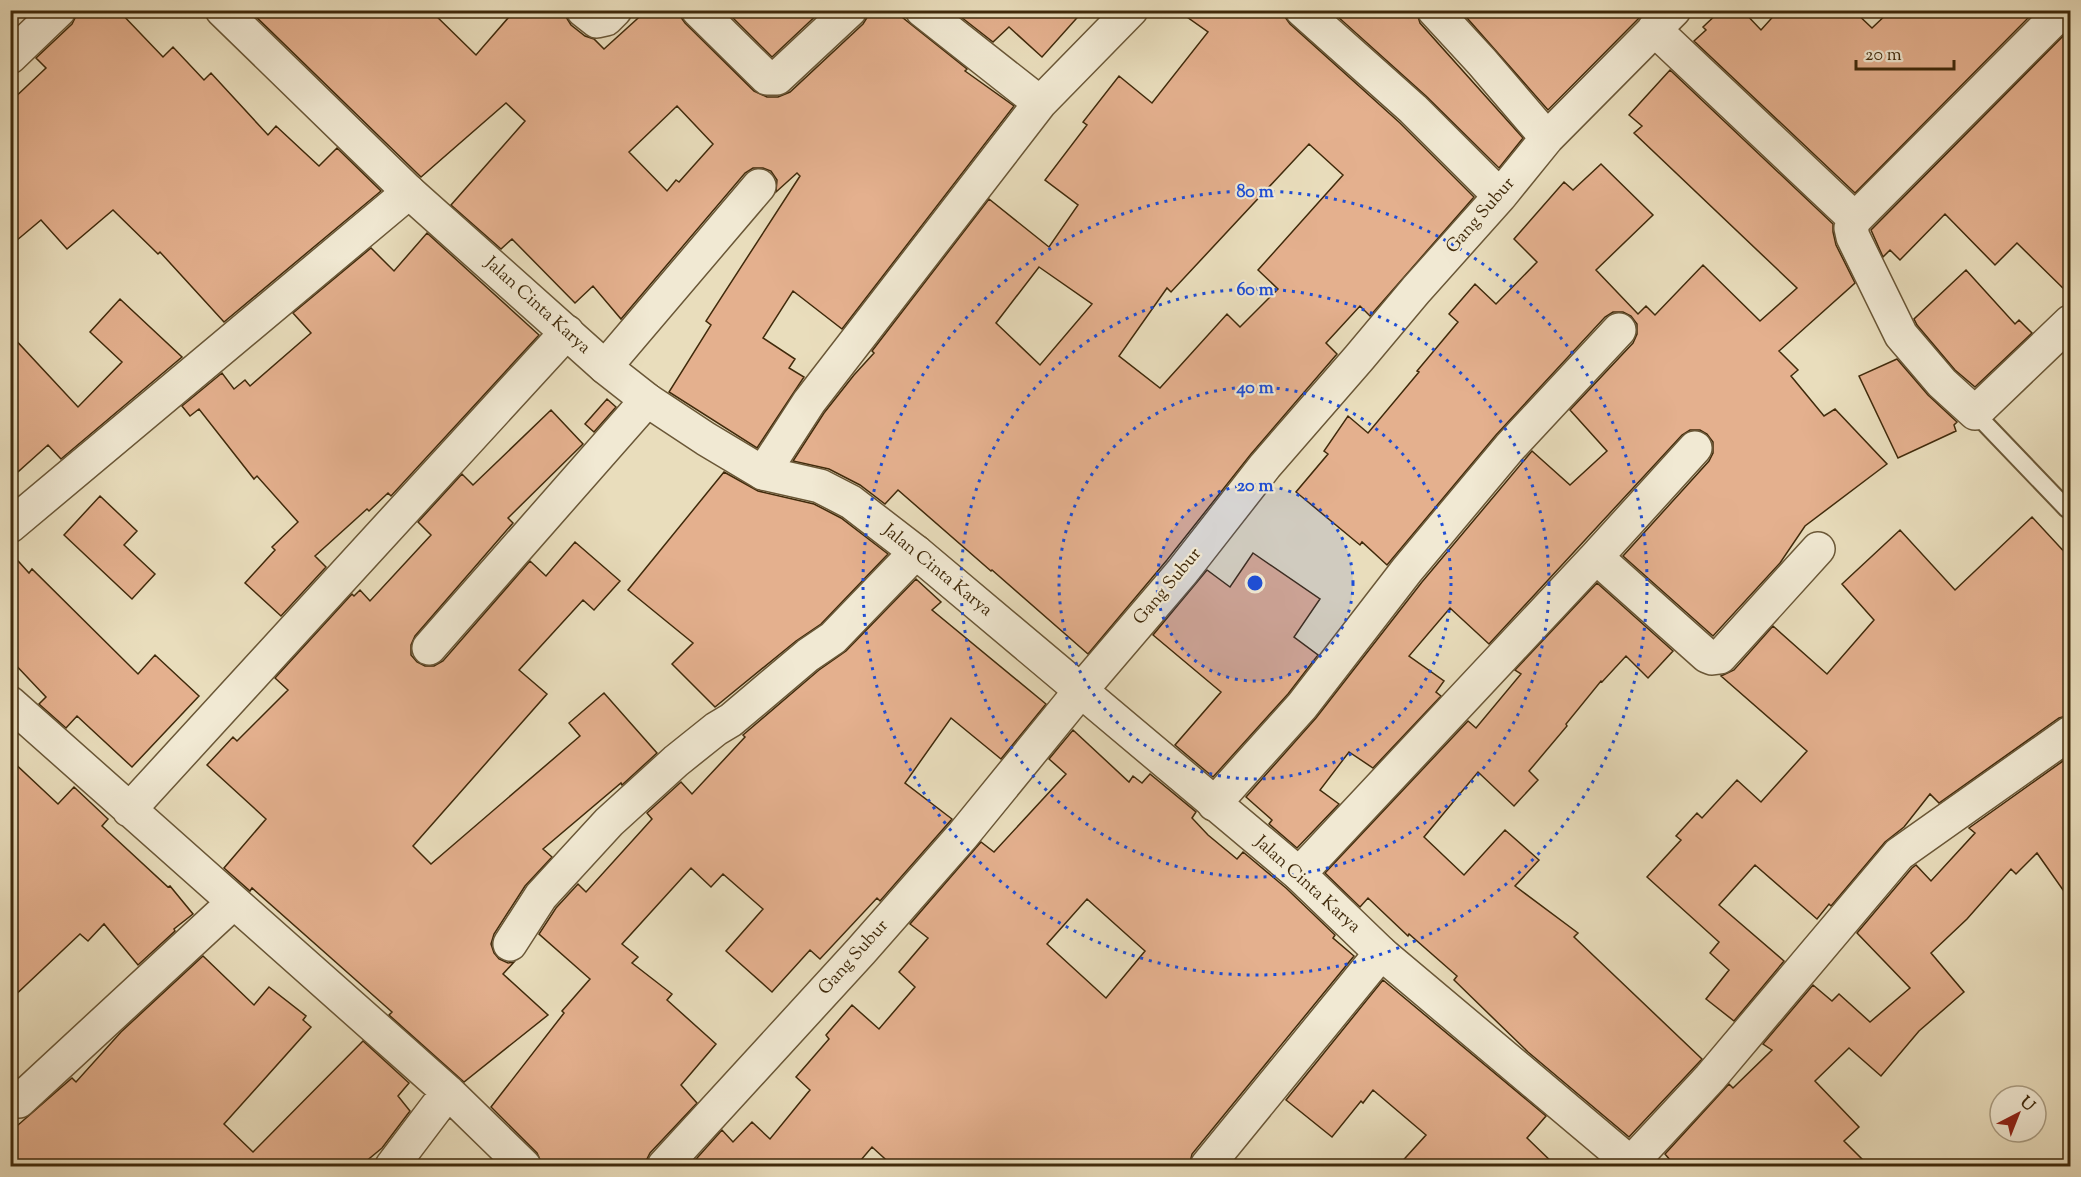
<svg xmlns="http://www.w3.org/2000/svg" width="2081" height="1177" viewBox="0 0 2081 1177" font-family="'Sorts Mill Goudy',serif">
	<rect width="100%" height="100%" fill="#e9ddbc"/>
	<filter id="stains"><feTurbulence type="fractalNoise" baseFrequency=".00333" numOctaves="4"/><feColorMatrix values="0 0 0 0 .2 0 0 0 0 .09 0 0 0 0 .02 0 0 0 .5 -.17"/></filter>
	<radialGradient id="worn" r=".72"><stop offset=".6" stop-color="#630" stop-opacity="0"/><stop offset="1" stop-color="#630" stop-opacity=".3"/></radialGradient>
	<path fill="#e4b08e" stroke="#402a0b" stroke-width="1.5" fill-rule="evenodd" d="M 79,10 L 118,10 L 163,57 L 173,47 L 204,80 L 211,73 L 268,135 L 276,126 L 319,166 L 337,148 L 381,191 L 224,322 L 160,252 L 158,254 L 113,210 L 67,249 L 41,220 L 10,246 L 10,102 L 46,68 L 36,58 L 72,24 Z
		M 249,10 L 430,10 L 476,55 L 515,10 L 565,10 L 566,17 L 571,25 L 585,36 L 594,39 L 604,49 L 647,10 L 680,10 L 680,16 L 685,23 L 754,91 L 767,97 L 778,97 L 790,92 L 863,24 L 868,16 L 868,10 L 893,10 L 967,69 L 965,71 L 1014,106 L 842,329 L 793,291 L 763,338 L 795,359 L 789,368 L 804,377 L 757,448 L 669,392 L 711,325 L 706,321 L 800,176 L 797,173 L 776,192 L 777,180 L 771,171 L 763,168 L 753,168 L 745,173 L 621,319 L 593,286 L 575,303 L 512,239 L 501,249 L 451,205 L 525,121 L 506,103 L 421,177 ZM 677,106 L 713,144 L 679,182 L 676,180 L 667,191 L 629,152 Z
		M 725,10 L 822,10 L 772,57 Z
		M 967,10 L 1084,10 L 1042,57 L 1009,27 L 993,42 L 961,17 Z
		M 1177,10 L 1280,10 L 1290,24 L 1400,123 L 1474,197 L 1370,316 L 1360,306 L 1326,343 L 1337,354 L 1251,454 L 1167,560 L 1088,654 L 992,570 L 991,571 L 898,490 L 885,504 L 860,485 L 829,469 L 793,461 L 824,413 L 854,375 L 874,353 L 872,351 L 989,199 L 1049,247 L 1078,205 L 1045,180 L 1087,125 L 1083,122 L 1119,76 L 1152,103 L 1208,32 ZM 1309,144 L 1343,175 L 1258,270 L 1278,289 L 1240,327 L 1227,314 L 1160,388 L 1119,356 L 1167,288 L 1171,292 ZM 1039,267 L 1092,304 L 1040,365 L 996,323 Z
		M 1341,10 L 1416,10 L 1420,23 L 1523,138 L 1499,168 L 1426,96 L 1337,16 Z
		M 1460,10 L 1647,10 L 1548,110 Z
		M 1721,10 L 1742,10 L 1761,30 L 1779,10 L 1853,10 L 1872,28 L 1891,10 L 2036,10 L 1855,193 L 1694,41 L 1706,30 L 1703,27 Z
		M 2070,29 L 2070,295 L 2017,243 L 1995,265 L 1945,214 L 1900,260 L 1890,250 L 1883,257 L 1871,230 Z
		M 1670,70 L 1833,224 L 1833,232 L 1836,245 L 1855,283 L 1779,351 L 1798,370 L 1791,376 L 1824,416 L 1835,409 L 1887,464 L 1805,526 L 1780,563 L 1713,636 L 1623,556 L 1709,461 L 1713,453 L 1713,442 L 1707,434 L 1700,430 L 1690,430 L 1682,435 L 1489,644 L 1450,608 L 1409,656 L 1444,681 L 1436,692 L 1441,696 L 1373,768 L 1349,752 L 1320,790 L 1339,804 L 1297,848 L 1269,824 L 1272,820 L 1246,797 L 1316,718 L 1422,582 L 1532,451 L 1570,485 L 1607,451 L 1570,410 L 1633,343 L 1637,334 L 1637,324 L 1631,316 L 1623,312 L 1613,312 L 1605,317 L 1496,435 L 1387,565 L 1362,542 L 1360,545 L 1296,492 L 1328,454 L 1324,451 L 1348,416 L 1368,433 L 1419,372 L 1417,371 L 1458,322 L 1449,314 L 1475,284 L 1496,304 L 1537,262 L 1514,239 L 1564,182 L 1573,190 L 1601,164 L 1653,215 L 1596,270 L 1638,314 L 1646,306 L 1655,315 L 1703,265 L 1760,321 L 1797,288 L 1634,133 L 1642,126 L 1629,115 Z
		M 427,233 L 539,335 L 391,496 L 388,493 L 369,511 L 367,509 L 315,556 L 326,567 L 281,616 L 245,583 L 275,550 L 272,547 L 298,522 L 257,476 L 254,479 L 199,409 L 190,416 L 182,406 L 222,373 L 234,389 L 245,380 L 250,386 L 311,333 L 293,313 L 371,248 L 394,271 Z
		M 1966,270 L 2015,324 L 2019,320 L 2032,333 L 1975,387 L 1955,370 L 1917,325 L 1914,319 Z
		M 120,299 L 182,357 L 61,459 L 48,445 L 10,479 L 10,334 L 78,407 L 122,362 L 90,332 Z
		M 1897,359 L 1928,395 L 1957,422 L 1954,425 L 1956,431 L 1898,458 L 1859,376 Z
		M 607,399 L 616,407 L 594,432 L 585,424 Z
		M 551,410 L 583,444 L 508,518 L 513,523 L 415,636 L 411,645 L 411,655 L 417,662 L 425,666 L 434,666 L 443,661 L 530,561 L 546,576 L 575,542 L 620,581 L 594,610 L 583,600 L 519,670 L 547,694 L 413,846 L 431,864 L 580,736 L 569,723 L 604,693 L 657,753 L 622,785 L 621,783 L 543,849 L 552,857 L 525,886 L 494,934 L 491,944 L 494,953 L 499,959 L 508,963 L 514,962 L 503,974 L 548,1015 L 464,1082 L 389,1015 L 392,1012 L 252,888 L 250,891 L 224,868 L 266,819 L 207,765 L 233,737 L 237,741 L 288,690 L 275,678 L 352,594 L 354,596 L 360,590 L 370,601 L 431,535 L 418,522 L 462,474 L 473,485 Z
		M 724,472 L 758,491 L 814,504 L 841,518 L 888,554 L 821,624 L 796,641 L 715,707 L 672,664 L 693,643 L 628,590 Z
		M 100,496 L 137,531 L 124,545 L 155,574 L 132,599 L 64,535 Z
		M 2032,517 L 2070,558 L 2070,715 L 2059,718 L 1939,803 L 1930,794 L 1904,827 L 1885,842 L 1831,906 L 1829,904 L 1817,919 L 1755,865 L 1719,905 L 1784,961 L 1734,1021 L 1706,999 L 1729,970 L 1710,953 L 1719,942 L 1647,877 L 1681,840 L 1676,836 L 1697,813 L 1702,818 L 1737,780 L 1761,802 L 1807,751 L 1721,676 L 1734,670 L 1773,626 L 1827,674 L 1874,620 L 1842,584 L 1900,530 L 1955,590 Z
		M 10,552 L 29,573 L 32,569 L 138,674 L 155,655 L 199,696 L 132,767 L 77,716 L 66,728 L 39,704 L 46,697 L 10,659 Z
		M 1253,553 L 1320,599 L 1294,637 L 1318,655 L 1288,694 L 1213,777 L 1175,745 L 1221,692 L 1153,635 L 1207,570 L 1230,587 Z
		M 916,579 L 941,602 L 932,610 L 1046,704 L 1001,759 L 951,718 L 905,783 L 952,819 L 880,901 L 877,898 L 820,959 L 810,950 L 772,992 L 726,951 L 763,909 L 723,874 L 711,887 L 691,868 L 622,944 L 638,957 L 632,963 L 672,994 L 667,1000 L 716,1044 L 681,1085 L 697,1103 L 650,1153 L 646,1161 L 646,1167 L 543,1167 L 537,1153 L 491,1107 L 564,1013 L 562,1011 L 590,979 L 539,934 L 556,908 L 578,884 L 586,892 L 652,819 L 647,813 L 681,782 L 692,794 L 745,737 L 743,735 L 819,670 L 846,651 Z
		M 1597,583 L 1673,651 L 1648,678 L 1626,656 L 1602,682 L 1601,681 L 1566,724 L 1567,726 L 1529,771 L 1538,780 L 1514,806 L 1478,772 L 1424,837 L 1464,875 L 1505,830 L 1539,860 L 1515,886 L 1578,933 L 1574,937 L 1702,1059 L 1629,1137 L 1528,1052 L 1454,980 L 1457,976 L 1409,934 L 1408,936 L 1368,898 L 1360,907 L 1325,873 L 1468,721 L 1476,728 L 1521,674 L 1515,670 Z
		M 1073,730 L 1129,782 L 1133,776 L 1142,783 L 1150,774 L 1196,812 L 1192,818 L 1208,835 L 1237,859 L 1243,852 L 1286,888 L 1335,935 L 1333,938 L 1354,956 L 1192,1154 L 1189,1167 L 894,1167 L 872,1147 L 855,1167 L 689,1167 L 722,1130 L 733,1142 L 752,1122 L 770,1139 L 810,1090 L 796,1077 L 829,1039 L 826,1035 L 852,1005 L 879,1029 L 915,987 L 899,972 L 928,938 L 910,924 L 981,842 L 994,852 L 1066,774 L 1049,759 ZM 1087,899 L 1145,951 L 1106,998 L 1047,944 Z
		M 2070,756 L 2070,900 L 2037,853 L 2016,874 L 2011,869 L 1967,919 L 1931,953 L 1964,992 L 1919,1031 L 1881,1076 L 1849,1048 L 1815,1081 L 1859,1127 L 1844,1141 L 1870,1167 L 1676,1167 L 1665,1154 L 1729,1084 L 1733,1088 L 1772,1050 L 1763,1044 L 1813,985 L 1832,1001 L 1839,994 L 1870,1022 L 1910,988 L 1857,933 L 1912,868 L 1916,865 L 1931,881 L 1975,833 L 1969,828 Z
		M 10,759 L 58,804 L 74,787 L 108,819 L 102,826 L 168,887 L 170,886 L 193,914 L 174,929 L 175,931 L 138,965 L 104,924 L 88,941 L 80,934 L 10,1000 Z
		M 203,956 L 254,1005 L 269,987 L 306,1016 L 303,1020 L 311,1027 L 224,1124 L 253,1152 L 363,1041 L 409,1083 L 398,1096 L 410,1111 L 382,1148 L 359,1167 L 18,1167 L 10,1159 L 10,1132 L 72,1078 L 76,1082 L 121,1032 Z
		M 1383,980 L 1546,1116 L 1527,1138 L 1557,1167 L 1397,1167 L 1426,1135 L 1373,1090 L 1363,1103 L 1361,1101 L 1332,1137 L 1286,1100 Z"/>
	<g fill="none" stroke-linecap="round" stroke-linejoin="round">
		<g stroke="#6a5737" stroke-width="20">
			<path id="service" d="M 1975,413 L 2067,509"/>
		</g>
		<g stroke="#6a5737" stroke-width="36">
			<path id="minor" d="M 583,10 L 597,21 L 606,19 L 615,10
				M 698,10 L 767,78 L 777,78 L 850,10
				M 922,10 L 1040,103
				M 1302,10 L 1413,109 L 1500,196
				M 1434,10 L 1482,62 L 1547,138
				M 2063,10 L 1855,219 L 1851,228 L 1853,237 L 1901,335 L 1942,383 L 1975,413 L 2070,322
				M 1654,29 L 1855,219
				M 10,57 L 59,10
				M 605,367 L 759,186
				M 763,473 L 809,402 L 1040,103 L 1131,10
				M 10,526 L 409,192
				M 1596,557 L 1707,656 L 1712,658 L 1720,657 L 1818,549
				M 429,648 L 647,400
				M 10,703 L 448,1092 L 524,1166
				M 1214,804 L 1302,706 L 1407,570 L 1510,447 L 1619,330
				M 129,810 L 567,332
				M 1299,874 L 1596,557 L 1695,448
				M 510,944 L 541,896 L 609,822 L 676,761 L 716,729 L 731,720 L 808,655 L 833,638 L 916,552
				M 19,1101 L 234,902
				M 1631,1163 L 1710,1078 L 1899,854 L 2070,733
				M 392,1166 L 448,1092
				M 664,1166 L 861,951 L 963,835 L 1082,689 L 1182,572 L 1265,466 L 1359,358 L 1416,290 L 1500,196 L 1547,138 L 1674,10
				M 1207,1166 L 1381,953"/>
		</g>
		<g stroke="#6a5737" stroke-width="36">
			<path id="tertiary" d="M 222,10 L 409,192 L 605,367 L 647,400 L 706,439 L 763,473 L 820,486 L 851,502 L 916,552 L 1299,874 L 1381,953 L 1634,1166"/>
		</g>
		<use href="#service" stroke="#f1e9d3" stroke-width="16"/>
		<use href="#minor" stroke="#f1e9d3" stroke-width="33"/>
		<use href="#tertiary" stroke="#f1e9d3" stroke-width="33"/>
	</g>
	<circle cx="1255" cy="583" r="98" fill="#1d4ed8" fill-opacity=".12"/>
	<g fill="none" stroke="#1d4ed8" stroke-width="3" stroke-dasharray="3 6">
		<circle cx="1255" cy="583" r="98"/>
		<circle cx="1255" cy="583" r="196"/>
		<circle cx="1255" cy="583" r="294"/>
		<circle cx="1255" cy="583" r="392"/>
	</g>
	<g text-anchor="middle" dominant-baseline="central" stroke-width="4.5" stroke-linejoin="round" paint-order="stroke">
		<g font-size="18" fill="#402a0b" stroke="#f1e9d3">
			<text transform="translate(1481 216) rotate(-49)">Gang Subur</text>
			<text transform="translate(537 306) rotate(42)">Jalan Cinta Karya</text>
			<text transform="translate(937 571) rotate(39)">Jalan Cinta Karya</text>
			<text transform="translate(1168 587) rotate(-50)">Gang Subur</text>
			<text transform="translate(1307 885) rotate(42)">Jalan Cinta Karya</text>
			<text transform="translate(854 958) rotate(-48)">Gang Subur</text>
		</g>
	</g>
	<circle cx="1255" cy="583" r="9" fill="#1d4ed8" stroke="#f1e9d3" stroke-width="3"/>
	<g font-size="18" text-anchor="middle" font-weight="bold" fill="#1d4ed8" stroke="#f1e9d3" stroke-width="4.5" stroke-linejoin="round" paint-order="stroke">
		<text x="1255" y="197">80 m</text>
		<text x="1255" y="295">60 m</text>
		<text x="1255" y="393">40 m</text>
		<text x="1255" y="491">20 m</text>
	</g>
	<rect width="2081" height="1177" fill="none" stroke="#e9ddbc" stroke-width="36"/>
	<rect x="12" y="12" width="2057" height="1153" fill="none" stroke="#402a0b" stroke-width="3"/>
	<rect x="18" y="18" width="2045" height="1141" fill="none" stroke="#402a0b" stroke-width="1.5"/>
	<g transform="translate(2018 1114) rotate(42)"><circle r="28" fill="#f1e9d3" stroke="#aa9d83" stroke-width="1.5"/>
	<path d="M0-4.5L10 22L0 15L-10 22Z" fill="#8f2418"/>
	<text y="-9" font-size="16" font-weight="bold" text-anchor="middle" fill="#402a0b">U</text>
	</g>
	<path d="M1856 60v9h98v-9" fill="none" stroke="#402a0b" stroke-width="3"/>
	<text x="1865" y="60" font-size="18" fill="#402a0b" stroke="#f1e9d3" stroke-width="4.5" paint-order="stroke">20 m</text>
	<rect width="100%" height="100%" filter="url(#stains)"/>
	<rect width="100%" height="100%" fill="url(#worn)"/>
</svg>
